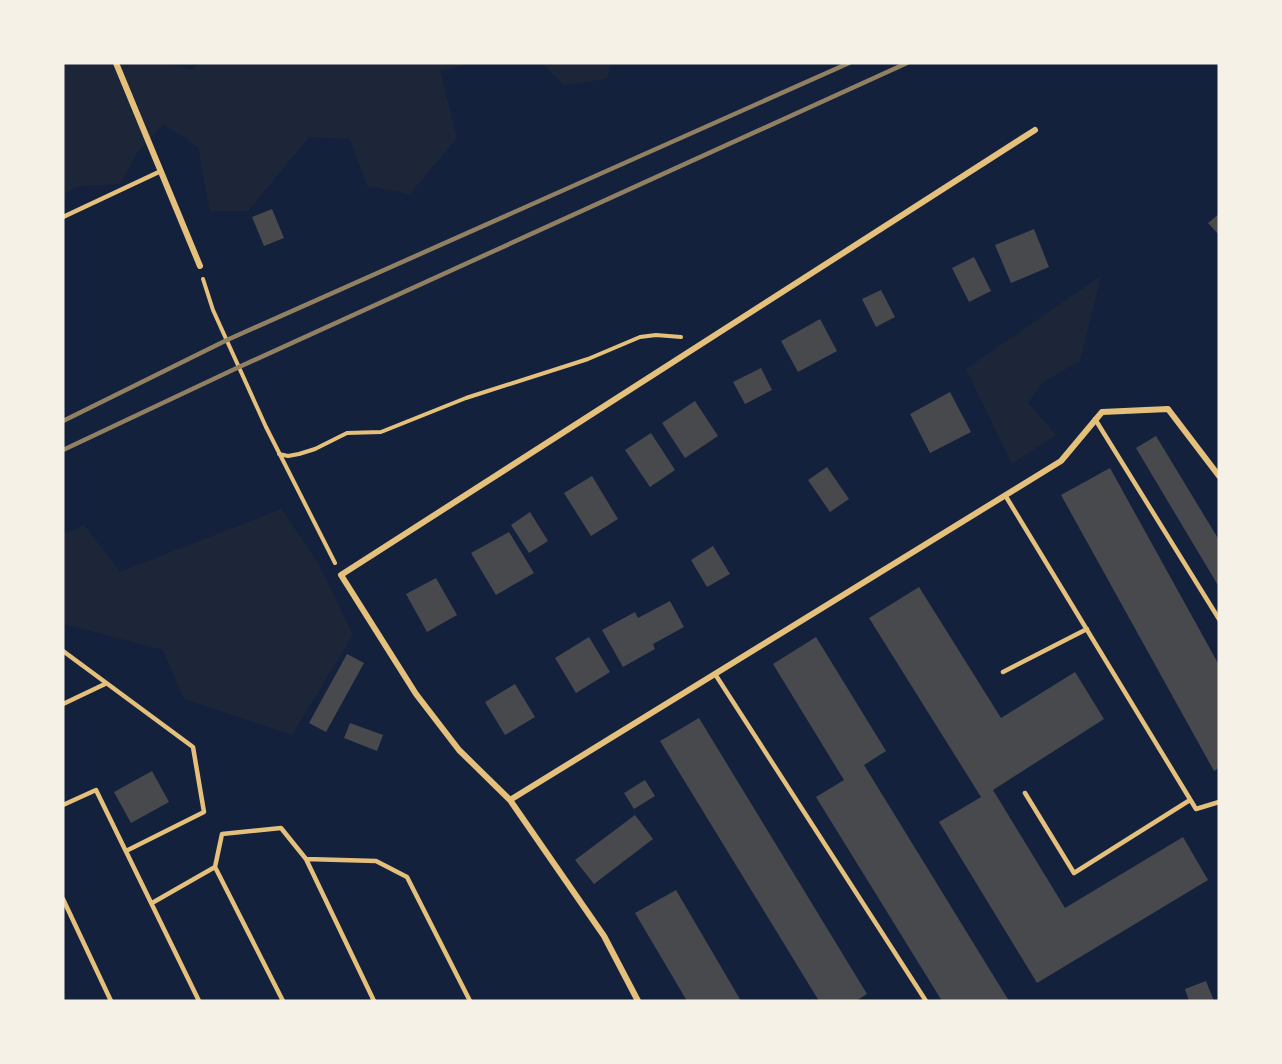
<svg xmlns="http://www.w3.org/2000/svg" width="1282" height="1064" viewBox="0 0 1282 1064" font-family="Rubik,sans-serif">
	<rect width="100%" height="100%" fill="#14213d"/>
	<path fill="#1d2539" d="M 63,63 L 168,63 L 192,70 L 199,63 L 472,63 L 440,71 L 457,138 L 410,194 L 367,186 L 350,139 L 309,137 L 248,211 L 210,211 L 198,147 L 163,124 L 137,153 L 120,184 L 78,186 L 63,195 Z
		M 542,63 L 611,63 L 607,79 L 564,85 Z
		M 1101,276 L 1080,361 L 1043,382 L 1028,403 L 1056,435 L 1012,464 L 966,369 Z
		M 281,509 L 318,563 L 353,635 L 292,735 L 184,699 L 163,650 L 64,624 L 63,534 L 84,525 L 120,572 Z"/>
	<path fill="#48494c" d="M 272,209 L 284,238 L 264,246 L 252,217 Z
		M 1219,214 L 1219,235 L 1208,223 Z
		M 1034,229 L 1049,267 L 1011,283 L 995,245 Z
		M 974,257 L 991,291 L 969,302 L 952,268 Z
		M 881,290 L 895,317 L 876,327 L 862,299 Z
		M 820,319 L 837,351 L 798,372 L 781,341 Z
		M 761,368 L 772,390 L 745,404 L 733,382 Z
		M 950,392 L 971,432 L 930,453 L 910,414 Z
		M 695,401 L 718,436 L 685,458 L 662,423 Z
		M 651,433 L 675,470 L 650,487 L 625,450 Z
		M 1156,436 L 1219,540 L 1219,587 L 1136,448 Z
		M 827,467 L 849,499 L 830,512 L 808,480 Z
		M 1110,468 L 1219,665 L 1219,768 L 1214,771 L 1061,495 Z
		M 592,476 L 618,519 L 591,536 L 564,493 Z
		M 530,512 L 548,541 L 529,553 L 511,525 Z
		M 509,532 L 534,573 L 496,595 L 471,553 Z
		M 713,546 L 730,574 L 707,587 L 691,560 Z
		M 436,578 L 457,615 L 427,632 L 406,594 Z
		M 919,587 L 1001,718 L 1075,672 L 1104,719 L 993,790 L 1065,908 L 1183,837 L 1208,880 L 1037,983 L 939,822 L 981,797 L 869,618 Z
		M 670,601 L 684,627 L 653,644 L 655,649 L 623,667 L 602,630 L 635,612 L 638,618 Z
		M 589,637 L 610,672 L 576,693 L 555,658 Z
		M 816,637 L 886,751 L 864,765 L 1009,1001 L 942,1001 L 816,797 L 844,780 L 773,664 Z
		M 347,654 L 364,663 L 326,732 L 309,723 Z
		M 515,684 L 535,717 L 505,735 L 485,702 Z
		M 699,718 L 867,994 L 856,1001 L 819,1001 L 660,741 Z
		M 350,723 L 383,735 L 377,751 L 344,738 Z
		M 152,771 L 169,802 L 131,823 L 114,792 Z
		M 645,780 L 655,796 L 634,809 L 624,793 Z
		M 635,815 L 653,839 L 594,884 L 575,860 Z
		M 676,890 L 741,1001 L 687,1001 L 635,913 Z
		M 1206,981 L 1214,1001 L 1189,1001 L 1185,989 Z"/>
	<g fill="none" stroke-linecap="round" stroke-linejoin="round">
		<path stroke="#e5c07b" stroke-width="4" d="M 203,279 L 213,310 L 266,427 L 335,563
			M 279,454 L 288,456 L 299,454 L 315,449 L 347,433 L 381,432 L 466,398 L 588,359 L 640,337 L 656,335 L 681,337"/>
		<path stroke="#e5c07b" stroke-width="4.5" d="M 63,217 L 161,171
			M 1095,419 L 1219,619
			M 1005,495 L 1196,809 L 1219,802
			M 63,651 L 193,747 L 204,812 L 126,851
			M 1003,672 L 1087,629
			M 715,674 L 926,1001
			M 63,704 L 105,684
			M 1025,793 L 1074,873 L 1190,800
			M 63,805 L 96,790 L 199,1001
			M 306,859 L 374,1001
			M 215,867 L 283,1001
			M 63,899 L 111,1001
			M 152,903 L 215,867 L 222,834 L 281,828 L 306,859 L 376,861 L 407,877 L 470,1001"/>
		<path stroke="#e5c07b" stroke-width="6" d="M 116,63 L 200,266
			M 510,800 L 1061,461 L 1102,412 L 1168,409 L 1219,476
			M 638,1001 L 604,936 L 510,800 L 459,750 L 416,694 L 341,575 L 1035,130"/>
		<path stroke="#918062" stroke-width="4.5" d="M 63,421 L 227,340 L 849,63
			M 63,450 L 239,367 L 907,63"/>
	</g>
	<rect width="1282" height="1064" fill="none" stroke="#f6f1e7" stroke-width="129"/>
</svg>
